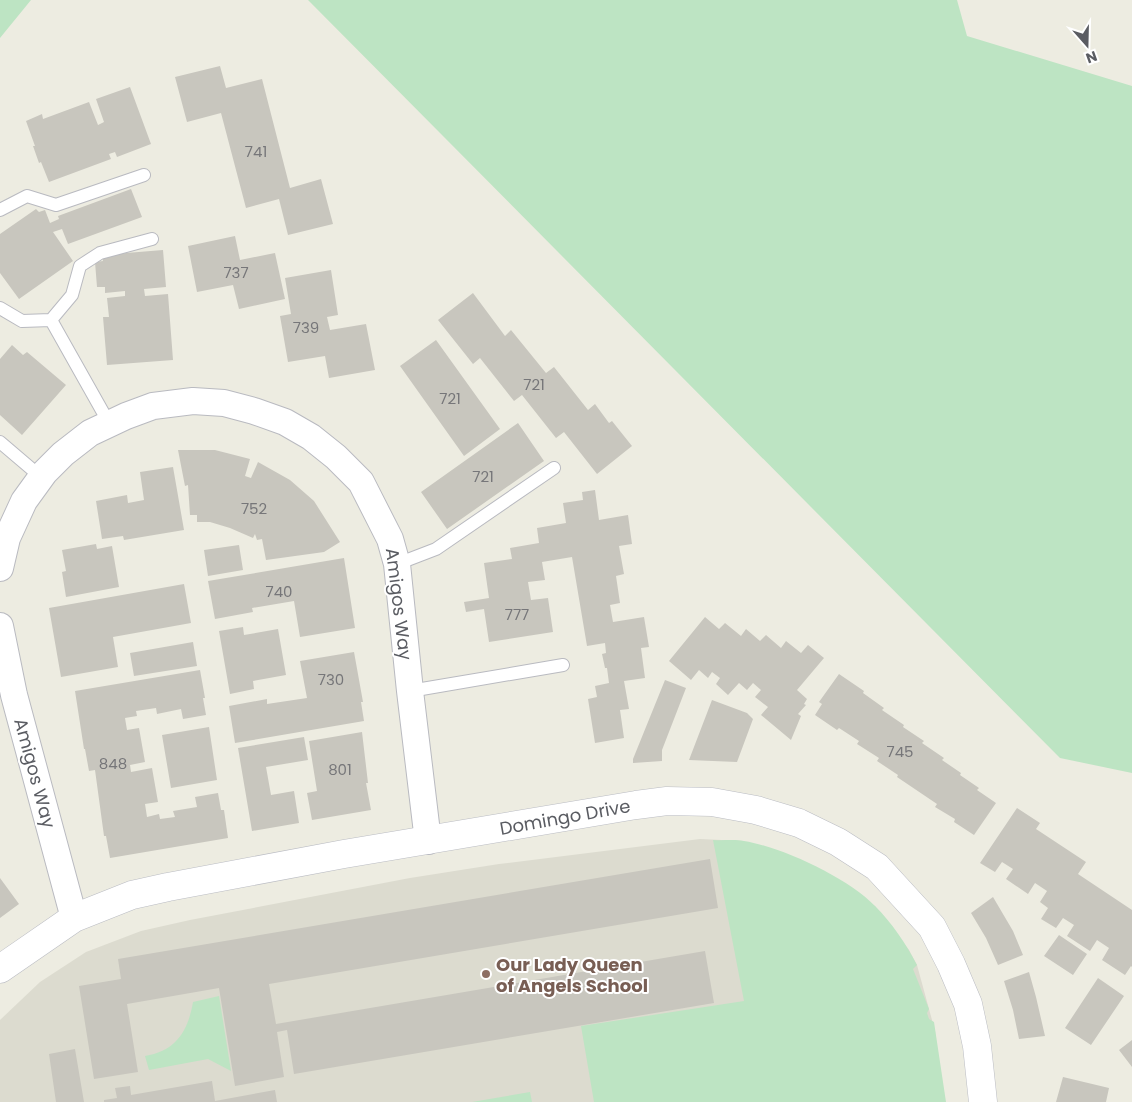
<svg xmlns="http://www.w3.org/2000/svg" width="1132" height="1102" viewBox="0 0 1132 1102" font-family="Poppins,sans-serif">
	<rect width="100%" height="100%" fill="#edece1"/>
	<path fill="#dcdbcf" d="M 700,839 L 743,841 L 875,906 L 909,950 L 917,965 L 935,1031 L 943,1102 L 0,1102 L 0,1020 L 40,982 L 86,952 L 141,931 L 190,920 L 410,878 L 499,864 Z"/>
	<path fill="#bde4c3" d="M 0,0 L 31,0 L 0,38 Z
		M 308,0 L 957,0 L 967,36 L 1132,86 L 1132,773 L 1060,758 Z
		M 713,840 C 723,841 734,839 744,841 C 782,847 848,878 875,906 C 892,923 906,944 917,965 L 913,969 L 929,1009 L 927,1013 L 929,1019 L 934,1022 L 946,1102 L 594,1102 L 581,1026 L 744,1001 Z
		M 219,996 L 231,1071 L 208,1059 L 149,1070 L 145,1056 C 176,1051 188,1031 193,1002 Z
		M 530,1092 L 532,1102 L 472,1102 Z"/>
	<path fill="#c8c6be" d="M 220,66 L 226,88 L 262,79 L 290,188 L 321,179 L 333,224 L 288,235 L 279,199 L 246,208 L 221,113 L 187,122 L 175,77 Z
		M 130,87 L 151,144 L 117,157 L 115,152 L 109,154 L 111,159 L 49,182 L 41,162 L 39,163 L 33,146 L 35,146 L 26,121 L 42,114 L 43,119 L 89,102 L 98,125 L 104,122 L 96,99 Z
		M 131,189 L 142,217 L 68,244 L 62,229 L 53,232 L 73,261 L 19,299 L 0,273 L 0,234 L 36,209 L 39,212 L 45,210 L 50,223 L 59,219 L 58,216 Z
		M 235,236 L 240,260 L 275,253 L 285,299 L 239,309 L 233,285 L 197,292 L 188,246 Z
		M 163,250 L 166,287 L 144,289 L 145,296 L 168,294 L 173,360 L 107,365 L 103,317 L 109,317 L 107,298 L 125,296 L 125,291 L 105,293 L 105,287 L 97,287 L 95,262 L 103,261 L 102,255 Z
		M 331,270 L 338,315 L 327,317 L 330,330 L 366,324 L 375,370 L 329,378 L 325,356 L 288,362 L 280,316 L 291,314 L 285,278 Z
		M 473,293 L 505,336 L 511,330 L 546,373 L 554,367 L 588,410 L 595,404 L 609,423 L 612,421 L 632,446 L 597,474 L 564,432 L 556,438 L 522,395 L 514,401 L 480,358 L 473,364 L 438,320 Z
		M 436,340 L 500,429 L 464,456 L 400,366 Z
		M 12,345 L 23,355 L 27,352 L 66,385 L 22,435 L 0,415 L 0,359 Z
		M 518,423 L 544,461 L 447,529 L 421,492 Z
		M 178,450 L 215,450 L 250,459 L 245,476 L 251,478 L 258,462 L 290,480 L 314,501 L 340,542 L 324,552 L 266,560 L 262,539 L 257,540 L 255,534 L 253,538 L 230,528 L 210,522 L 197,522 L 197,515 L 190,515 L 188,485 L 185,486 Z
		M 173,467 L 184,530 L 124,540 L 123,536 L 102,539 L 96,501 L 127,495 L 128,503 L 144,500 L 140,472 Z
		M 595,490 L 599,520 L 628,515 L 632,544 L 619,546 L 624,574 L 616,576 L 620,603 L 610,605 L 613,622 L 644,617 L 649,647 L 641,648 L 645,678 L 624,681 L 629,709 L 620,710 L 624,738 L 595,743 L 588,699 L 597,697 L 595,686 L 609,683 L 607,668 L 605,668 L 602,654 L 606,653 L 605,643 L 587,646 L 572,557 L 542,562 L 545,580 L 528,582 L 531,600 L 548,598 L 553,632 L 489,642 L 484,609 L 466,612 L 464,602 L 489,598 L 484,563 L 512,559 L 510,548 L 539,543 L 537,528 L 566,523 L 563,503 L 583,500 L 582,492 Z
		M 96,544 L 97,549 L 112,546 L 119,587 L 66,597 L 62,572 L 66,571 L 62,550 Z
		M 239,545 L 243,570 L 208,576 L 204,550 Z
		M 344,558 L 355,628 L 300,637 L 294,601 L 252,608 L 253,612 L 215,619 L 208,581 Z
		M 184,584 L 191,623 L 113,637 L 118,667 L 61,677 L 49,608 Z
		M 705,617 L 719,629 L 725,623 L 741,636 L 746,629 L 760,641 L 766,635 L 781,648 L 786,641 L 801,653 L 808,645 L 824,658 L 797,690 L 807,699 L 804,704 L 806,705 L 798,714 L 801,716 L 791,740 L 761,715 L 768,707 L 755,697 L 761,690 L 753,683 L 747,690 L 739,683 L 728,695 L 716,684 L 720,678 L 712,672 L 708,678 L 699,670 L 691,680 L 669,661 Z
		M 243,627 L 244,635 L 278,629 L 286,675 L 253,681 L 254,689 L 230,694 L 219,631 Z
		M 193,642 L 197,666 L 134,676 L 130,653 Z
		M 354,652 L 363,702 L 361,702 L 364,721 L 235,743 L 229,706 L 267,699 L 267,704 L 307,698 L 300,661 Z
		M 200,670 L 205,698 L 203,698 L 206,715 L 183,719 L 181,709 L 157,714 L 156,708 L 136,711 L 137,716 L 125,718 L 127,730 L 139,728 L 145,762 L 130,765 L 131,772 L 152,768 L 158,802 L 145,804 L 147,817 L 159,814 L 160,819 L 175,817 L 173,811 L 197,807 L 195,797 L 218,793 L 221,810 L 224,810 L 228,838 L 110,858 L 106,836 L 104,836 L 95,770 L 89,771 L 85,749 L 84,749 L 75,691 Z
		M 839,674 L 864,691 L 863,693 L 884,708 L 882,710 L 904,725 L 903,727 L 924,741 L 922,743 L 944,758 L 942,760 L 961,773 L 960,775 L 979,788 L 977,790 L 996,803 L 974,835 L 954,822 L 955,819 L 935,807 L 937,804 L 897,777 L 898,775 L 877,761 L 879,758 L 857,744 L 859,741 L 839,728 L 837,730 L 815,715 L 822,704 L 819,702 Z
		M 665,680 L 686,688 L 662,750 L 662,761 L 633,763 L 633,759 Z
		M 712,700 L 747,713 L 753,719 L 737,762 L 689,760 Z
		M 209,727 L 217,780 L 171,788 L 162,735 Z
		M 362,732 L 368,783 L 366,783 L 371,810 L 312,820 L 307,793 L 317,791 L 309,741 Z
		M 304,737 L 308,760 L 266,767 L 271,795 L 294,791 L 299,823 L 252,831 L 238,748 Z
		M 1017,808 L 1040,823 L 1036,829 L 1086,862 L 1078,874 L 1132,910 L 1132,967 L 1131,966 L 1125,975 L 1102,960 L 1109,948 L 1097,940 L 1090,951 L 1067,936 L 1074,925 L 1063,918 L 1056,928 L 1041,919 L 1048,908 L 1040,902 L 1047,891 L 1035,883 L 1028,894 L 1006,879 L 1013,869 L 1002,862 L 995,872 L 980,863 Z
		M 710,859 L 718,908 L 269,984 L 276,1024 L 705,951 L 714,1003 L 294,1074 L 287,1030 L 277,1032 L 284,1077 L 235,1086 L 219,988 L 127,1004 L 138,1072 L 94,1079 L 79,986 L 121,979 L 118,959 Z
		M 0,878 L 19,904 L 0,918 Z
		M 993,897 L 1013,931 L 1023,955 L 998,965 L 986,938 L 971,913 Z
		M 1059,935 L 1087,954 L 1073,975 L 1044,956 Z
		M 1029,972 L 1036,997 L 1045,1036 L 1019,1039 L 1013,1010 L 1004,981 Z
		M 1098,978 L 1124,996 L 1091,1045 L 1065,1028 Z
		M 1132,1040 L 1132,1067 L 1119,1050 Z
		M 75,1049 L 84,1102 L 56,1102 L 49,1054 Z
		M 1063,1077 L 1109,1088 L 1106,1102 L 1056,1102 Z
		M 212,1081 L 215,1101 L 275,1090 L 277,1102 L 104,1102 L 104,1100 L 117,1098 L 115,1088 L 130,1086 L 131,1095 Z"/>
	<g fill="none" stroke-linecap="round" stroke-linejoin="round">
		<g stroke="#b9bac0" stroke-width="14">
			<path id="lane" d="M 0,210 L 27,196 L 56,205 L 144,175
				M 0,308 L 22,321 L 51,320 L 109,423
				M 51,320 L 72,295 L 80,266 L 100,253 L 152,239
				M 0,442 L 41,477
				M 397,564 L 436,549 L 554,468
				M 410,691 L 563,665"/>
		</g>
		<g stroke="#b9bac0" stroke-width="28">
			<path id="street" d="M 0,568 L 7,538 L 24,501 L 45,472 L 63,454 L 90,433 L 126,416 L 153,406 L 193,401 L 224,403 L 254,411 L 285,422 L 311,437 L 336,457 L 361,482 L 390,539 L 397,564 L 410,691 L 428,841
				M 0,626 L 14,695 L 74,918"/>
		</g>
		<g stroke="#babcc3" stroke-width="29">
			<path id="secondary" d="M 0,969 L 74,918 L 132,895 L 168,887 L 344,854 L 636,805 L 667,801 L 712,802 L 756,810 L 799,823 L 838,842 L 877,867 L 932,927 L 951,964 L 968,1004 L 977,1046 L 983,1102"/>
		</g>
		<use href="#lane" stroke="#fff" stroke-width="12"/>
		<use href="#street" stroke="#fff" stroke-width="26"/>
		<use href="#secondary" stroke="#fff" stroke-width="28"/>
	</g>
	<circle fill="#8d6e63" stroke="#fff" stroke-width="2" cx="486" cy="974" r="5"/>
	<g text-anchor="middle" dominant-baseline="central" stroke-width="4" stroke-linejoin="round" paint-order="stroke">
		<g font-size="15" fill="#767679">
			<text x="256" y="151">741</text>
			<text x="236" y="272">737</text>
			<text x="306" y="327">739</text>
			<text x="534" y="384">721</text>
			<text x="450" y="398">721</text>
			<text x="483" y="476">721</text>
			<text x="254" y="508">752</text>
			<text x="279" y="591">740</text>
			<text x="517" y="614">777</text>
			<text x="331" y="679">730</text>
			<text x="900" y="751">745</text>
			<text x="113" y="763">848</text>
			<text x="340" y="769">801</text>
		</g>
		<g font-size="18" fill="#5a5c62" stroke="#fff">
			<text transform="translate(399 604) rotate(83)">Amigos Way</text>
			<text transform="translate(35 773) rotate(75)">Amigos Way</text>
			<text transform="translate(565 817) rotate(-10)">Domingo Drive</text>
		</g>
		<g font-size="18" font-weight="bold" fill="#785e54" stroke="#fff" text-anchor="start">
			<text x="496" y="964">Our Lady Queen<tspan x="496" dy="21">of Angels School</tspan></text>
		</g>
	</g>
	<g transform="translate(1087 45) rotate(160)" stroke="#ffffff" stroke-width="4" paint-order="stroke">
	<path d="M0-4L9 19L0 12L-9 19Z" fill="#5a5c62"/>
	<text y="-8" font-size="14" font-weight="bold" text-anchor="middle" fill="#5a5c62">N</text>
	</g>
</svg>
